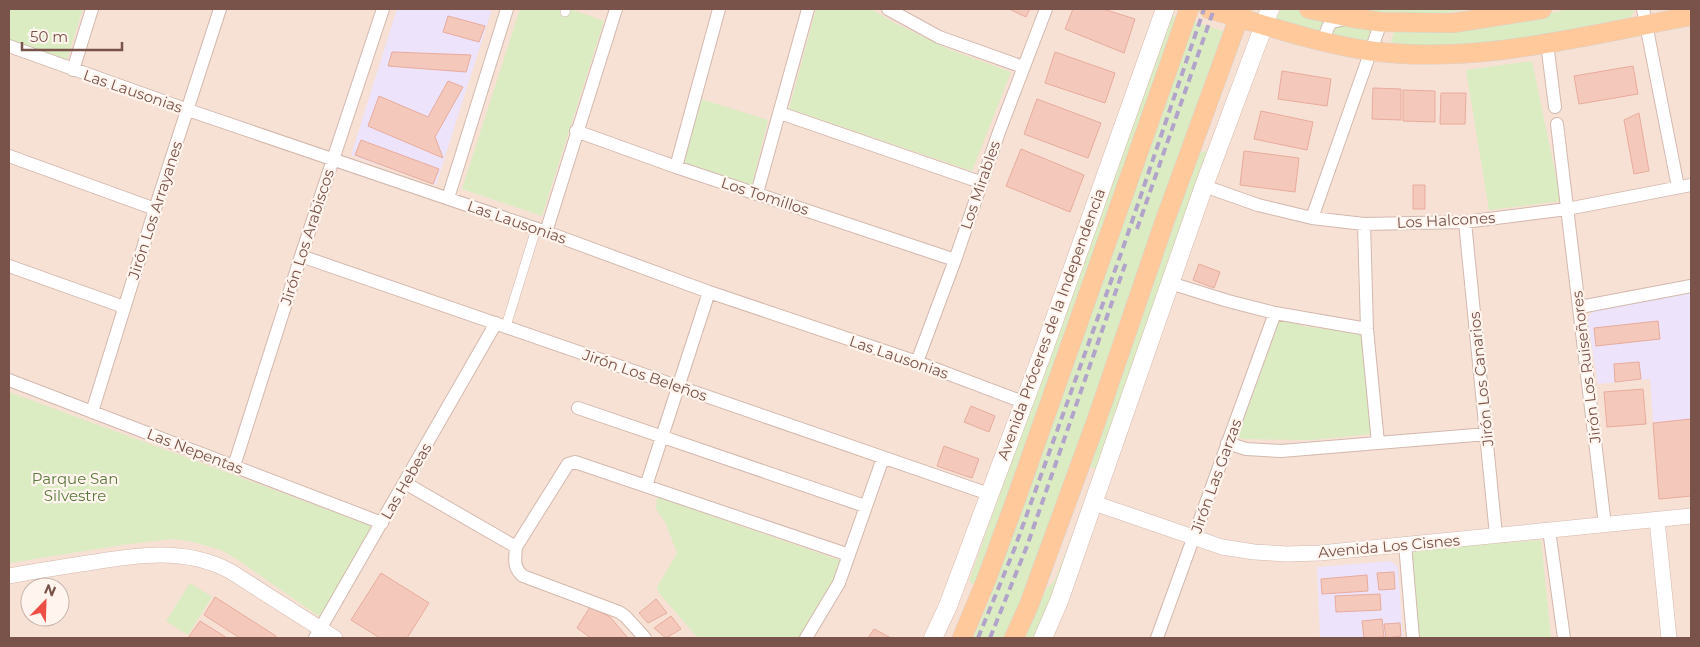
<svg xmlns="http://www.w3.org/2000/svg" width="1700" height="647" viewBox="0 0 1700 647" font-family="Montserrat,sans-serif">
	<rect width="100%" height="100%" fill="#fdf0e6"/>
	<path fill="#f6e1d4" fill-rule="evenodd" d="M 9,9 L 1691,9 L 1691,638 L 9,638 ZM 30,587 L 60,587 L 60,617 L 30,617 Z"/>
	<path fill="#ede3fa" d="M 397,9 L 492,9 L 436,185 L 351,155 Z
		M 1691,292 L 1691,419 L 1653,423 L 1650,379 L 1598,384 L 1587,318 L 1593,311 Z
		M 1391,561 L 1398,567 L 1403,638 L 1320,638 L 1317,567 Z"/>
	<path fill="#dbecc3" d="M 9,9 L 83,9 L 66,62 L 9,40 Z
		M 520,9 L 570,9 L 604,21 L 542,216 L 462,189 Z
		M 816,9 L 871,9 L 893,22 L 948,49 L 1011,72 L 972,171 L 789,109 Z
		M 1281,9 L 1293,9 L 1372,28 L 1370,38 C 1357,47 1292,25 1276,20 Z
		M 1349,9 L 1470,9 L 1440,14 L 1399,15 Z
		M 1571,9 L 1633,9 L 1634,12 L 1631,17 L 1535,38 L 1440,48 L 1391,43 L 1395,26 L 1529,17 Z
		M 1170,15 L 1177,17 L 977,587 L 964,611 L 974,585 L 969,581 Z
		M 1192,21 L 1226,32 L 1045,544 L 1005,638 L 973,638 L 990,598 Z
		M 1532,61 L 1561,201 L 1489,210 L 1466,70 Z
		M 701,99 L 768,120 L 752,185 L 683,163 Z
		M 1211,149 L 1060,581 L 1036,638 L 1023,638 L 1047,588 L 1054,582 L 1088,494 L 1096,469 L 1090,467 L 1198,154 Z
		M 1280,319 L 1303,326 L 1362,334 L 1372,434 L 1310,440 L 1242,439 L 1238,436 Z
		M 9,392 L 369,525 L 372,528 L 322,616 L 317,615 L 238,560 L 221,550 L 189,541 L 172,539 L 129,544 L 9,563 Z
		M 657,497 L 842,561 C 831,589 817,614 799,638 L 698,638 L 659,593 L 657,587 L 677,553 L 665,522 L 656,509 Z
		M 1541,540 L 1551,638 L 1419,638 L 1415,604 L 1412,550 Z
		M 190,583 L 212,597 L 188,635 L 166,621 Z"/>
	<path fill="#f4c9bc" stroke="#e8ab9c" d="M 1009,9 L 1030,9 L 1026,17 Z
		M 1073,9 L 1103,9 L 1135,19 L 1124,53 L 1065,29 Z
		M 448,16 L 485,26 L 479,42 L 443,32 Z
		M 392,52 L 471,55 L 466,72 L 388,66 Z
		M 1055,52 L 1115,73 L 1105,103 L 1045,83 Z
		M 1633,66 L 1638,94 L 1579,104 L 1574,76 Z
		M 1282,71 L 1331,79 L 1327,106 L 1278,99 Z
		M 448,81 L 463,87 L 435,137 L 443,158 L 368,126 L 379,96 L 428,117 Z
		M 1373,88 L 1401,89 L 1401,120 L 1372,119 Z
		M 1403,90 L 1435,91 L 1435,122 L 1403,121 Z
		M 1441,93 L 1466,93 L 1465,124 L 1440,124 Z
		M 1037,99 L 1101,123 L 1088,158 L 1024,134 Z
		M 1261,111 L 1313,122 L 1307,150 L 1254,139 Z
		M 1639,113 L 1649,171 L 1634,174 L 1624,120 Z
		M 361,140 L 439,169 L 433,184 L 355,155 Z
		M 1021,149 L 1084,175 L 1070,212 L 1006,186 Z
		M 1244,151 L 1299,158 L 1295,192 L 1240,185 Z
		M 1413,185 L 1425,185 L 1425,209 L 1413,209 Z
		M 1199,264 L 1220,272 L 1214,288 L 1193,280 Z
		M 1658,321 L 1660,339 L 1596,346 L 1594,328 Z
		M 1639,362 L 1641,379 L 1615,382 L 1614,364 Z
		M 1643,389 L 1646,424 L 1607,427 L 1604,392 Z
		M 971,406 L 995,416 L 989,432 L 964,422 Z
		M 1691,419 L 1691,496 L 1659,499 L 1653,423 Z
		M 944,446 L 979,459 L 972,478 L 937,466 Z
		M 1394,572 L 1395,589 L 1379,590 L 1377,573 Z
		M 381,573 L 429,603 L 407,638 L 380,638 L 351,620 Z
		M 1367,575 L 1368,591 L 1322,594 L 1321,579 Z
		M 1380,594 L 1381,610 L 1336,612 L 1335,596 Z
		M 215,597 L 276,636 L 275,638 L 240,638 L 204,615 Z
		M 656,599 L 667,613 L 648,623 L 639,613 Z
		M 590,607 L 610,617 L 628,638 L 591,638 L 577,628 Z
		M 671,616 L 681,629 L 666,638 L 654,628 Z
		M 1382,619 L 1384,637 L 1364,638 L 1362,621 Z
		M 200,621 L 227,638 L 188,638 Z
		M 1400,623 L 1401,636 L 1386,638 L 1384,624 Z
		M 874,629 L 891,638 L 868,638 Z"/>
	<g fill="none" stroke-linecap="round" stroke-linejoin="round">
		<g stroke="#d3b8ae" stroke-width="10">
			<path id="pedestrian" d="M 565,12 L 566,9
				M 506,326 L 536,229"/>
		</g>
		<g stroke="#d3b8ae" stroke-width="14">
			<path id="minor" d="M 888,9 L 939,37 L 1023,67
				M 1643,9 L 1678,187
				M 1323,41 L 1328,27 L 1332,22 L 1345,19
				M 1547,43 L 1555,107
				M 9,46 L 188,110 L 546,232 L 709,292 L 917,362 L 1023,402
				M 73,70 L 92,9
				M 780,113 L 980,182
				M 1557,124 L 1605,525
				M 576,131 L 676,167 L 955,260
				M 9,156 L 155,209
				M 676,167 L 719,9
				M 1204,186 L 1258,205 L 1312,218 L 1364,224 L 1465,222 L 1567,209 L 1691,185
				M 757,193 L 808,9
				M 448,198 L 507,9
				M 1312,218 L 1381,22
				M 1465,222 L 1496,535
				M 1364,224 L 1367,329 L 1378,443
				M 546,232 L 616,9
				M 301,256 L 989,494
				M 9,266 L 124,307
				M 1170,283 L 1228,301 L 1275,313 L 1367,329
				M 1580,307 L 1691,286
				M 917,362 L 955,260 L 999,132 L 1046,9
				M 9,380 L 382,523
				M 578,408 L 865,506
				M 92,412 L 155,209 L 220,9
				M 1227,443 L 1246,449 L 1281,451 L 1487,434
				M 234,466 L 301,256 L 383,9
				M 405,483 L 516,547
				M 646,486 L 709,292
				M 1549,530 L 1564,638
				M 1405,544 L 1413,638
				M 315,638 L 496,323
				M 645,638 L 625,616 L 619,612 L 523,576 C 513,568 515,559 516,547 L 568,464 L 575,462 L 849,555
				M 806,638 L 839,583 L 883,458
				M 1157,638 L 1275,313"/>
		</g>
		<g stroke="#d3b8ae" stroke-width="16">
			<path id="tertiary" d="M 1094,503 L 1222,547 L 1254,552 L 1287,554 L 1320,553 L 1691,516
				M 1657,520 L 1669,638
				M 9,576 C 35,571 62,567 88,563 C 136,555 185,547 230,571 L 335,638"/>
		</g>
		<g stroke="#d8b9ad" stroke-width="19">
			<path id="secondary" d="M 933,638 L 948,606 L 1044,349 L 1165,9
				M 1043,638 L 1059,601 L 1204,186 L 1270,9"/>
		</g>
		<g stroke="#d9cfcc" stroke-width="20">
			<path id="primary" d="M 1209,9 C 1262,24 1316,43 1371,51 C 1478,65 1587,35 1691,16
				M 1309,9 L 1353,18 L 1381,22 L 1453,23 L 1542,9
				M 962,638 L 987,578 L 1016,499 L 1189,9
				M 1014,638 L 1029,605 L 1097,419 L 1164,223 L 1242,9"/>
		</g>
		<use href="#pedestrian" stroke="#fff" stroke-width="9"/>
		<use href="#minor" stroke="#fff" stroke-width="12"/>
		<use href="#tertiary" stroke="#fff" stroke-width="15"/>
		<use href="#secondary" stroke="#fff" stroke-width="18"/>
		<use href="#primary" stroke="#ffc99c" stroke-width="19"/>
		<path stroke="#b1a3c9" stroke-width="4" stroke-dasharray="8 5" stroke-linecap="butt" d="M 1137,229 L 1214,9
			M 978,638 L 1014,550 L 1123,248 L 1204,9
			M 990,638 L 1027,546 L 1126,262"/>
	</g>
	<g text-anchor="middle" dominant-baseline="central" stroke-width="4.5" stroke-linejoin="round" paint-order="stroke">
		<g font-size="15" fill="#795249" stroke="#fff5ee">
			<text transform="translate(133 91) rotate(19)">Las Lausonias</text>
			<text transform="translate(980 185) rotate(-71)">Los Mirables</text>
			<text transform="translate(765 196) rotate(18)">Los Tomillos</text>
			<text transform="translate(155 210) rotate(-72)">Jirón Los Arrayanes</text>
			<text transform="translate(1446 220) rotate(-3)">Los Halcones</text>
			<text transform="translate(517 222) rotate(19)">Las Lausonias</text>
			<text transform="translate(307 237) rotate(-72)">Jirón Los Arabiscos</text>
			<text transform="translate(1051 324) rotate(-70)">Avenida Próceres de la Independencia</text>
			<text transform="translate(899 357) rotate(19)">Las Lausonias</text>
			<text transform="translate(1586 367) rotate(-97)">Jirón Los Ruiseñores</text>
			<text transform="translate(645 375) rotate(19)">Jirón Los Beleños</text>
			<text transform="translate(1481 379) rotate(-96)">Jirón Los Canarios</text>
			<text transform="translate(195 451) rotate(21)">Las Nepentas</text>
			<text transform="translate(1216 476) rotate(-70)">Jirón Las Garzas</text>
			<text transform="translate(406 481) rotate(-60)">Las Hebeas</text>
			<text transform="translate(1389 546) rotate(-5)">Avenida Los Cisnes</text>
		</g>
		<g font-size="15" fill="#597a3d" stroke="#fff5ee">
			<text x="75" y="478">Parque San<tspan x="75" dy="17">Silvestre</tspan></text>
		</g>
	</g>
	<rect width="1700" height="647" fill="none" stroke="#795249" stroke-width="20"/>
	<g transform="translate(45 602) rotate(23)"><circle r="24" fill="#fff5ee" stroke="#c9b4ac"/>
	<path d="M0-4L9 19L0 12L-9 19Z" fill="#ed4e45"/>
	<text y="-8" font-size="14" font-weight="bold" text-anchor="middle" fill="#795249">N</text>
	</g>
	<path d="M22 42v8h100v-8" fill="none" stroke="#795249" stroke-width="2.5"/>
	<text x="30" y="42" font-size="15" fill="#795249" stroke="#fff5ee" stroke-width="4" paint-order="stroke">50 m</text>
</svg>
